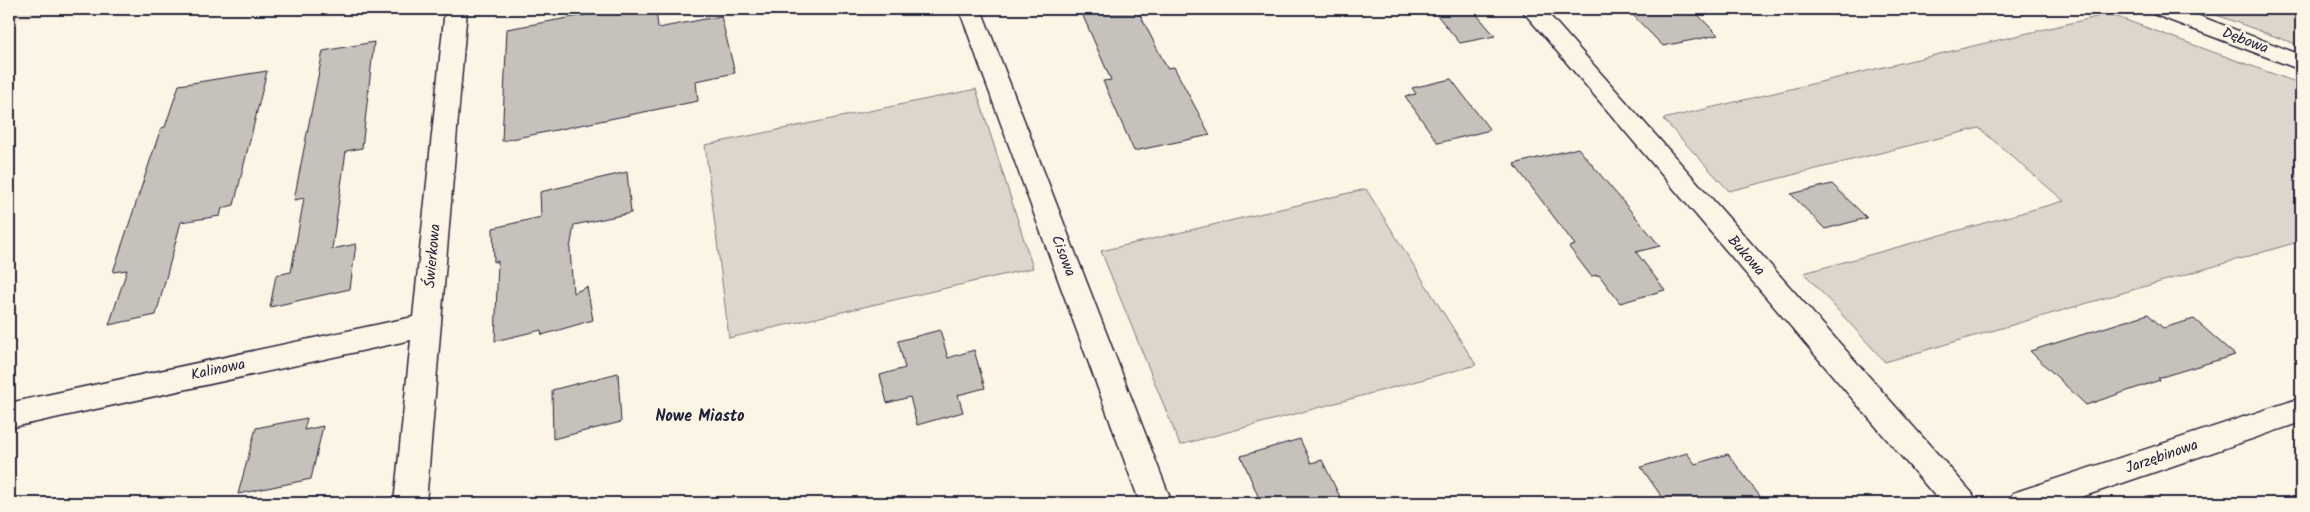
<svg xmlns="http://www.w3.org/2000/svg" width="2310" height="512" viewBox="0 0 2310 512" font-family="Kalam,sans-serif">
	<rect width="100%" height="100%" fill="#fcf5e5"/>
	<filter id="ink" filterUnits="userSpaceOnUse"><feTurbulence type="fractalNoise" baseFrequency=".02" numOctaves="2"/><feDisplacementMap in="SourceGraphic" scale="10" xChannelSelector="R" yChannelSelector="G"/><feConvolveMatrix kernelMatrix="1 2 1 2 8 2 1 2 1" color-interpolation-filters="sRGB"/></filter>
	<g filter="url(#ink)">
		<path fill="#ece5d8" d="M 9,9 L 85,9 L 9,21 Z"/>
		<path fill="#dcd6cc" stroke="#7f7c84" d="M 2200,9 L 2301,9 L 2301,46 Z
			M 2109,14 L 2301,84 L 2301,241 L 1885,362 L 1804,273 L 2064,201 L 1979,128 L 1729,191 L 1663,119 Z
			M 976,89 L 1033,268 L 729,338 L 705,145 Z
			M 1366,189 L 1476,365 L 1180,445 L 1101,251 Z"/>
		<path fill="#c6c1bb" stroke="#22223b" d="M 618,9 L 656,9 L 658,28 L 721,16 L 735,73 L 696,81 L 698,101 L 502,141 L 507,29 Z
			M 1080,9 L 1137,9 L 1167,68 L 1174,67 L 1210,135 L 1134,151 L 1103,81 L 1111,80 Z
			M 1432,9 L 1472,9 L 1495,36 L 1460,43 Z
			M 1627,9 L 1692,9 L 1718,35 L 1663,46 Z
			M 374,42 L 362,148 L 346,151 L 332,249 L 356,244 L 350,289 L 270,307 L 276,275 L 291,272 L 304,198 L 294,200 L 323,51 Z
			M 267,71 L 234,205 L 222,208 L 220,216 L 181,222 L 156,315 L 109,325 L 127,270 L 113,272 L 161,128 L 165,127 L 179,85 Z
			M 1451,79 L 1490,130 L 1438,143 L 1405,96 L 1416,94 L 1412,88 Z
			M 1578,148 L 1660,246 L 1636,252 L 1665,290 L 1620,303 L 1599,275 L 1591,276 L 1569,247 L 1575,245 L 1514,164 Z
			M 627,172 L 631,213 L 574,225 L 570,249 L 573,293 L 587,287 L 593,320 L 542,335 L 541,330 L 495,341 L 498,261 L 494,262 L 493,228 L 541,217 L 540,192 Z
			M 1832,184 L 1867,218 L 1825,229 L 1791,194 Z
			M 2148,314 L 2163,328 L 2194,319 L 2235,355 L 2158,378 L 2160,380 L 2086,405 L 2030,351 Z
			M 940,330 L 948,358 L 974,350 L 985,388 L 958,395 L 963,412 L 917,425 L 910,397 L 887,403 L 880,375 L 905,368 L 898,341 Z
			M 618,373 L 621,422 L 553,439 L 552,390 Z
			M 307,418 L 304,430 L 323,426 L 311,479 L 238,494 L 256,428 Z
			M 1300,439 L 1311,463 L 1322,460 L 1343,503 L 1261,503 L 1241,456 Z
			M 1687,453 L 1695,464 L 1728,454 L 1765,503 L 1666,503 L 1641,467 Z"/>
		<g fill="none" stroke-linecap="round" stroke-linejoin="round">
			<g stroke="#22223b" stroke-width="3">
				<path id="minor" d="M 445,9 L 467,9 L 426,503 L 394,503 L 411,340 L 9,428 L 9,403 L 413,317 Z
					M 959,9 L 981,9 L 1172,503 L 1140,503 Z
					M 1521,9 L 1544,9 L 1972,493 L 1977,503 L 1941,503 Z
					M 2150,9 L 2181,9 L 2301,55 L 2301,70 L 2153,14 Z
					M 2301,398 L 2301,422 L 2064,503 L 2008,503 L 2013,493 Z"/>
			</g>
			<use href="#minor" fill="#fcf5e5" fill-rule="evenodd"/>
		</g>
	</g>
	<g text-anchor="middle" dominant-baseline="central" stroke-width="5" stroke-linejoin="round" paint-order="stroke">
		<g font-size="15" fill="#22223b" stroke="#fcf5e5">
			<text transform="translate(2245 41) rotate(21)">Dębowa</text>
			<text transform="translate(433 256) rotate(-85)">Świerkowa</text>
			<text transform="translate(1063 256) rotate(69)">Cisowa</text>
			<text transform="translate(1746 256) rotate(49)">Bukowa</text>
			<text transform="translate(218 370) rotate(-12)">Kalinowa</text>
			<text transform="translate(2162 457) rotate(-19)">Jarzębinowa</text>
		</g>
		<g font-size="16" font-weight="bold" fill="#22223b" stroke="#fcf5e5">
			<text x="700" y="416">Nowe Miasto</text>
		</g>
	</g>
	<rect width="2310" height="512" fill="none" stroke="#fcf5e5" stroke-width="30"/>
	<rect x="15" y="15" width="2280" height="482" fill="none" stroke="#22223b" stroke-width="2" filter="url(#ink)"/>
</svg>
